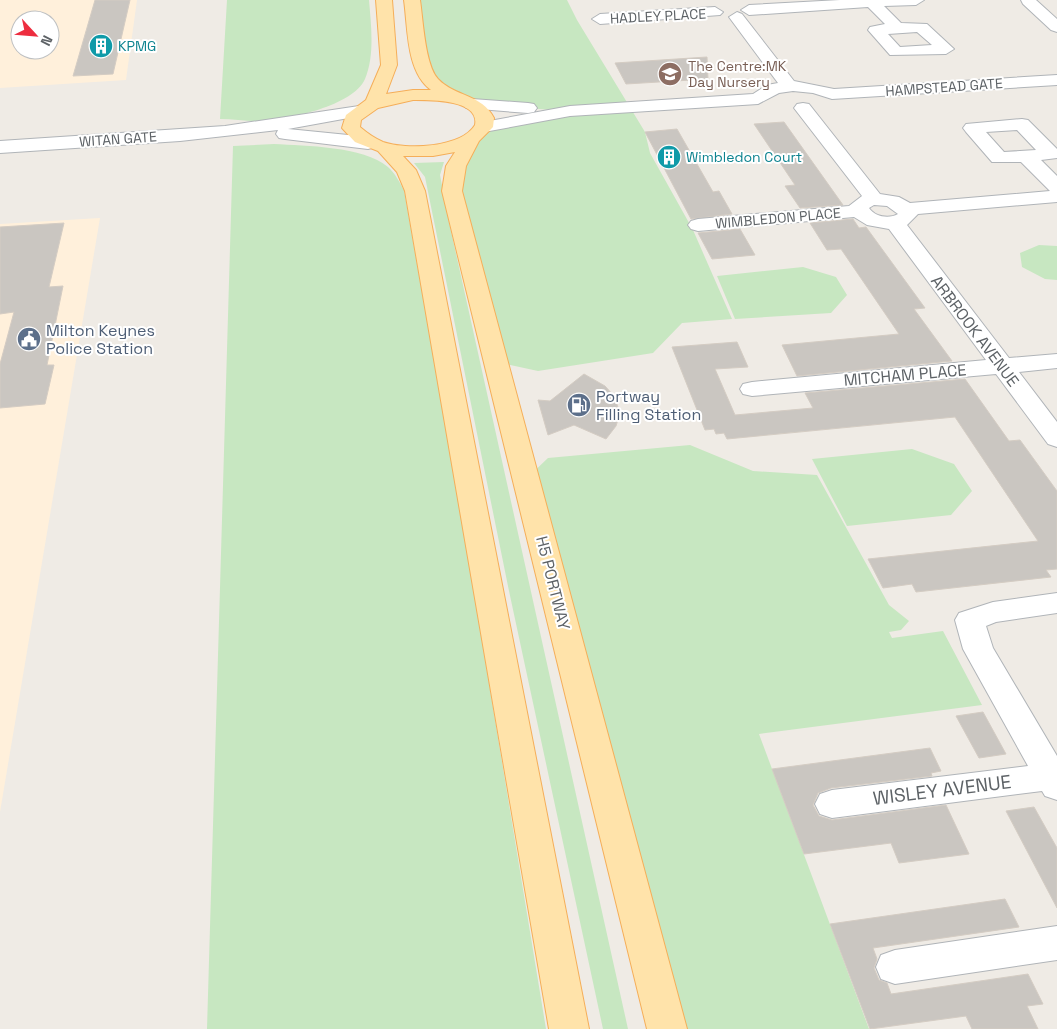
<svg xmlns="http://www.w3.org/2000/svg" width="1057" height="1029" viewBox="0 0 1057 1029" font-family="'Space Grotesk',sans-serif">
	<rect width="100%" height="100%" fill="#efebe5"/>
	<path fill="#fff0db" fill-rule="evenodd" d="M 0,0 L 137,0 L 126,80 L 0,88 ZM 20,20 L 50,20 L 50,50 L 20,50 Z
		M 100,218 L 0,812 L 0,224 Z"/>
	<path fill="#c7e7c1" d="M 227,0 L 369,0 C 371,25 375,55 365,79 C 353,106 289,119 262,121 C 249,122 234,119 220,119 Z
		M 412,0 L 567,0 L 577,20 L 645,132 L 650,153 L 693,230 L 732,319 L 682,323 L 653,353 L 538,371 L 496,362 L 452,191 L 479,133 L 567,111 L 472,104 L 431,82 Z
		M 274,144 C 306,146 363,146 388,167 C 395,173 400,183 404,190 L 463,525 L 546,1029 L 207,1029 L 233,146 Z
		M 444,162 L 440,175 L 449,222 L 628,1029 L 603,1029 L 509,591 L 425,177 L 414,163 Z
		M 1039,245 L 1057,246 L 1057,280 L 1045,279 L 1022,267 L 1020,253 Z
		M 803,267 L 836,277 L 847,295 L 831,313 L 735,319 L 717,276 Z
		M 690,445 L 753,471 L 817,475 L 889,605 L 909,621 L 901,630 L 889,632 L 892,638 L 943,631 L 982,705 L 759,734 L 869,1029 L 667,1029 L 526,479 L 548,458 Z
		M 912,449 L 954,464 L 972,491 L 951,515 L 847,526 L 812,459 Z"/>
	<path fill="#cac6c1" stroke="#d4ccc3" d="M 95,0 L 130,0 L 113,74 L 73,76 Z
		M 707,57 L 708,79 L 626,84 L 615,63 Z
		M 784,122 L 843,205 L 800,208 L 785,186 L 795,185 L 754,124 Z
		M 677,129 L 713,192 L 719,191 L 732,214 L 691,219 L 645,132 Z
		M 853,219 L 859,228 L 866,227 L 925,308 L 914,309 L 952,361 L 797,376 L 782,345 L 899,334 L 841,249 L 827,250 L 810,223 Z
		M 64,223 L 49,287 L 63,286 L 47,365 L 54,365 L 45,404 L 0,408 L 0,364 L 14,312 L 0,314 L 0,227 Z
		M 740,229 L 755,255 L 712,259 L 698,233 Z
		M 737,342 L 748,367 L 715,369 L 735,415 L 813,408 L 805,393 L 965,379 L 1009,441 L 1020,440 L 1057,491 L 1057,569 L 1046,570 L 1051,577 L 916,592 L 912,584 L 883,588 L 868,559 L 1038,541 L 955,417 L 727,439 L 724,433 L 716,434 L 714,429 L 705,430 L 672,347 Z
		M 584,374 L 605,386 L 614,396 L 620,413 L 616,426 L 606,439 L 574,425 L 548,435 L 538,400 L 550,401 Z
		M 983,712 L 1006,754 L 979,758 L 956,716 Z
		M 930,748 L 941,771 L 931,773 L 932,776 L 831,788 L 818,793 L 813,805 L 819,816 L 832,820 L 946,805 L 969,854 L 899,863 L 891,843 L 804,854 L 772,769 Z
		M 1034,807 L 1057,848 L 1057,908 L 1006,811 Z
		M 1005,899 L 1019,927 L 873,948 L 877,959 L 874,968 L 879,980 L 887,983 L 891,994 L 1028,974 L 1043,1004 L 1027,1006 L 1038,1029 L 972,1029 L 966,1016 L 870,1029 L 830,924 Z"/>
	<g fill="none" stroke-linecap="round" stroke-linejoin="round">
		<g stroke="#b0b4b8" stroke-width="2">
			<path id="street" d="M 840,0 L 924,0 L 916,5 L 884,6 L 901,23 L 927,24 L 954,49 L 946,54 L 890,55 L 868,30 L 870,27 L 885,24 L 868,7 L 749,15 L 741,10 L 749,5 ZM 917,32 L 932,45 L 900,47 L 888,34 Z
				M 1021,0 L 1036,0 L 1057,19 L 1057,32 L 1051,30 L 1023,4 Z
				M 715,7 L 723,12 L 720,15 L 600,24 L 592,19 L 600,14 Z
				M 737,12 L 742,14 L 794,81 L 834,89 L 1057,75 L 1057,85 L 832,99 L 813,93 L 793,91 L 779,93 L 758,104 L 570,116 L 484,132 L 478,131 L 475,127 L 478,123 L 484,122 L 570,106 L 753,94 L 767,85 L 778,83 L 729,17 Z
				M 472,99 L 528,103 L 534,104 L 537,108 L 534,112 L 528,113 L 466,108 L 463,104 L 466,100 Z
				M 803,103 L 809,104 L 880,194 L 899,197 L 910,203 L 1050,191 L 1021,162 L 992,162 L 966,132 L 963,128 L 966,124 L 1022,119 L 1028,120 L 1057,149 L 1057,158 L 1041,160 L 1057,176 L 1057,202 L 918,214 L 907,225 L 1009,358 L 1057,354 L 1057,368 L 1019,372 L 1057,422 L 1057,447 L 1048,444 L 996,374 L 752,396 L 743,394 L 740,389 L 743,384 L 752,382 L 986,360 L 889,229 L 867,225 L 854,217 L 698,231 L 691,229 L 688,225 L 691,221 L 698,219 L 849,206 L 862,196 L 794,108 L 797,104 ZM 1017,130 L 1036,150 L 1004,152 L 986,132 ZM 874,205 L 887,206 L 898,214 C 889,219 875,217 869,208 Z
				M 359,106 L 365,107 L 368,111 L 365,115 L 288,129 L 368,137 L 375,139 L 377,143 L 375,147 L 368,149 L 285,139 L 279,138 L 276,134 L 278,130 L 180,141 L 0,153 L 0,141 L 225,126 Z
				M 1057,593 L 1057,613 L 996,622 L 986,626 L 993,648 L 1057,756 L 1057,800 L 1045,796 L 1042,791 L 832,818 L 820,814 L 815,804 L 820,794 L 832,790 L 1028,766 L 963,649 L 955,620 L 959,613 L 993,602 Z
				M 1057,926 L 1057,960 L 895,984 L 881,979 L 876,967 L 881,955 L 895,950 Z"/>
		</g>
		<g stroke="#f5ae59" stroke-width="2">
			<path id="primary" d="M 376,0 L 392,0 L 397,65 L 386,94 L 413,90 L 431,90 C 406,72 408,28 404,0 L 420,0 C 423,20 425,65 438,79 C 455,97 482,94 494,118 L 493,127 L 479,141 L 466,166 L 462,191 L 687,1029 L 647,1029 L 442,191 L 446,166 L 455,152 L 433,156 L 403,156 L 416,170 L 425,191 L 589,1029 L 549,1029 L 405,191 L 397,172 L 378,151 L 355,142 L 342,128 L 346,115 L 366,100 L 381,65 ZM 413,100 C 429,100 480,99 475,125 C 461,148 406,150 383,142 C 374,138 367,133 360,127 L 361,120 L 378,108 Z"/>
		</g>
		<use href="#street" fill="#fff" fill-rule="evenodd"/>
		<use href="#primary" fill="#ffe3aa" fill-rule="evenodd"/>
	</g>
	<defs>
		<g id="building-disc" transform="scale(1.25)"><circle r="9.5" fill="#0f9aa8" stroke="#fff"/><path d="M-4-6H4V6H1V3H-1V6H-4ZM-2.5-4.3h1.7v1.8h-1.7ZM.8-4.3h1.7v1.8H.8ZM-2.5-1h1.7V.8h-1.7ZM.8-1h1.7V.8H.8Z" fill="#fff"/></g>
		<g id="school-disc" transform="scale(1.25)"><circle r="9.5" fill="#8d6e63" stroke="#fff"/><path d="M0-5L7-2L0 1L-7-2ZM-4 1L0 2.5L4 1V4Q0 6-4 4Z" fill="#fff"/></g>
		<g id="civic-disc" transform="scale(1.25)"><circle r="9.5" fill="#5c6f8a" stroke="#fff"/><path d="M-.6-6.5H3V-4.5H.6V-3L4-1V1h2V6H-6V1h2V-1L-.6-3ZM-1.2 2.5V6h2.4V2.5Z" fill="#fff"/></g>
		<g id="fuel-disc" transform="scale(1.25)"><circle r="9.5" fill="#5c6f8a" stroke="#fff"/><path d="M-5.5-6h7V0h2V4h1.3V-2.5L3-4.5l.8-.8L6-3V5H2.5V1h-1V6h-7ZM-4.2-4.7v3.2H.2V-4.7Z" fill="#fff"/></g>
	</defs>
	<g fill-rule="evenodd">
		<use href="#building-disc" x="101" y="46"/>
		<use href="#school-disc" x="670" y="74"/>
		<use href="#building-disc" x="669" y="157"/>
		<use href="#civic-disc" x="29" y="339"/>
		<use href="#fuel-disc" x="579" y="405"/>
	</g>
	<g text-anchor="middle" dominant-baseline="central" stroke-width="4" stroke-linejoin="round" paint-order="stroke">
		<g font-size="14" fill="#5d6266" stroke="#fff">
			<text transform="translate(658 16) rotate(-3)">HADLEY PLACE</text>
			<text transform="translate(944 87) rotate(-4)">HAMPSTEAD GATE</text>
			<text transform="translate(118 139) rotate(-4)">WITAN GATE</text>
			<text transform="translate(778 218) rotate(-5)">WIMBLEDON PLACE</text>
		</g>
		<g font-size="14" fill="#0d838f" stroke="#fff" text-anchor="start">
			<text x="118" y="46">KPMG</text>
			<text x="686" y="157">Wimbledon Court</text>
		</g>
		<g font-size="14" fill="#785e54" stroke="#fff" text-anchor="start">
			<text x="688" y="66">The Centre:MK<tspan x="688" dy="16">Day Nursery</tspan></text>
		</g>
		<g font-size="16" fill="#4e5e75" stroke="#fff" text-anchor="start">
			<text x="46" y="330">Milton Keynes<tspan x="46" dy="18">Police Station</tspan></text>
			<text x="596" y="396">Portway<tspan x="596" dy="18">Filling Station</tspan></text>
		</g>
		<g font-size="16" fill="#5d6266" stroke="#fff">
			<text transform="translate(975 331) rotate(53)">ARBROOK AVENUE</text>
			<text transform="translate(905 375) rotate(-5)">MITCHAM PLACE</text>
			<text transform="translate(553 583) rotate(76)">H5 PORTWAY</text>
		</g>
		<g font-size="19" fill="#5d6266" stroke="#fff">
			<text transform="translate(942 790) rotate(-7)">WISLEY AVENUE</text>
		</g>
	</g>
	<g transform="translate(35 35) rotate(116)"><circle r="24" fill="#ffffff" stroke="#bec0c2"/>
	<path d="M0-4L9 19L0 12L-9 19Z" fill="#ed2d3f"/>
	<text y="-8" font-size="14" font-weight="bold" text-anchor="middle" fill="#5d6266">N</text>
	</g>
</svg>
